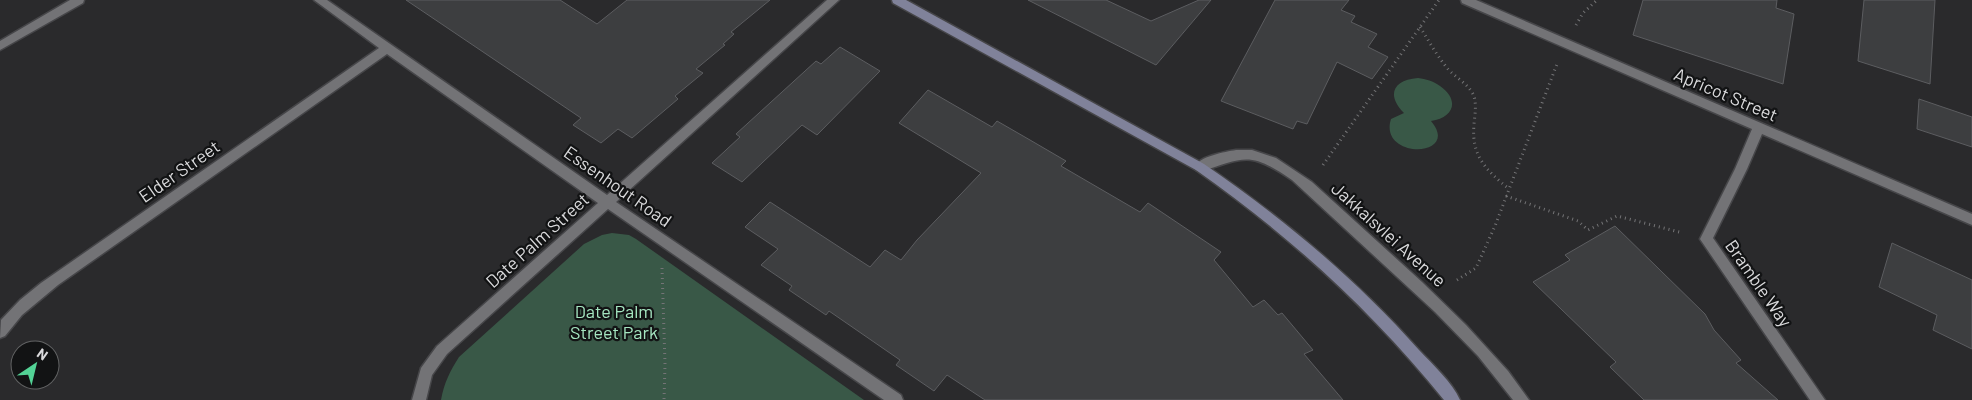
<svg xmlns="http://www.w3.org/2000/svg" width="1972" height="400" viewBox="0 0 1972 400" font-family="Barlow,sans-serif">
	<rect width="100%" height="100%" fill="#2a2a2c"/>
	<path fill="#395847" d="M 1418,78 C 1426,79 1433,81 1440,86 C 1460,100 1454,118 1431,121 C 1462,158 1378,160 1391,119 L 1404,113 C 1386,95 1393,80 1418,78 Z
		M 612,233 L 629,235 L 636,239 L 864,400 L 441,400 C 444,383 450,371 459,357 L 584,244 L 602,235 Z"/>
	<path fill="#3d3e40" stroke="#5c5d60" d="M 406,0 L 560,0 L 597,24 L 627,0 L 770,0 L 731,32 L 734,34 L 723,44 L 725,45 L 696,69 L 703,73 L 675,96 L 678,99 L 632,138 L 618,129 L 601,143 L 573,125 L 581,118 Z
		M 1028,0 L 1106,0 L 1151,21 L 1199,0 L 1211,0 L 1156,65 Z
		M 1275,0 L 1349,0 L 1341,10 L 1355,16 L 1351,22 L 1377,34 L 1368,47 L 1388,57 L 1372,79 L 1337,62 L 1307,124 L 1297,121 L 1293,129 L 1221,101 Z
		M 1643,0 L 1777,0 L 1776,8 L 1794,14 L 1783,84 L 1633,35 Z
		M 1864,0 L 1935,0 L 1930,84 L 1858,61 Z
		M 840,47 L 880,71 L 817,135 L 802,125 L 742,182 L 712,163 L 740,137 L 736,134 L 816,61 L 821,64 Z
		M 928,90 L 992,127 L 997,121 L 1030,140 L 1066,161 L 1061,166 L 1140,212 L 1148,203 L 1221,252 L 1214,260 L 1253,307 L 1264,300 L 1278,315 L 1282,313 L 1313,350 L 1304,354 L 1343,400 L 985,400 L 947,375 L 934,391 L 896,365 L 900,360 L 829,311 L 826,315 L 789,290 L 792,286 L 761,265 L 778,249 L 745,227 L 770,202 L 870,267 L 885,250 L 901,260 L 917,240 L 981,173 L 899,123 Z
		M 1919,99 L 1972,117 L 1972,147 L 1917,129 Z
		M 1615,226 L 1705,314 L 1714,330 L 1741,360 L 1736,363 L 1778,400 L 1644,400 L 1610,367 L 1616,362 L 1533,282 L 1570,260 L 1565,255 Z
		M 1892,243 L 1972,280 L 1972,349 L 1933,330 L 1937,315 L 1879,287 Z"/>
	<g fill="none" stroke-linecap="round" stroke-linejoin="round">
		<g stroke="#464649" stroke-width="3">
			<path id="lane" d="M 1236,150 L 1252,150 L 1276,158 L 1312,182 L 1422,282 L 1466,325 L 1508,371 L 1529,400 L 1513,400 L 1478,356 L 1435,312 L 1292,180 C 1250,151 1245,157 1200,172 L 1196,170 L 1194,167 C 1200,156 1225,152 1236,150 Z"/>
		</g>
		<g stroke="#464649" stroke-width="3">
			<path id="street" d="M 70,0 L 84,0 L 83,3 L 0,50 L 0,41 Z
				M 314,0 L 327,0 L 607,195 L 827,0 L 839,0 L 616,202 L 901,395 L 903,400 L 884,400 L 608,209 L 447,354 L 432,375 L 426,400 L 412,400 L 421,368 L 437,346 L 598,203 L 387,54 L 58,285 L 22,315 L 5,336 L 0,338 L 1,320 L 20,300 L 41,283 L 379,48 Z
				M 1461,0 L 1476,0 L 1972,214 L 1972,225 L 1762,134 L 1747,169 L 1713,238 L 1825,400 L 1810,400 L 1700,239 L 1735,169 L 1752,129 L 1462,3 Z"/>
		</g>
		<g stroke="#464649" stroke-width="3">
			<path id="secondary" d="M 892,0 L 906,0 L 1204,164 C 1283,218 1355,278 1419,350 C 1433,365 1452,382 1460,400 L 1444,400 C 1372,311 1290,236 1196,170 L 893,3 Z"/>
		</g>
		<path stroke="#747476" stroke-width="3" stroke-dasharray="1 4" stroke-linecap="butt" d="M 1576,25 L 1583,13 L 1597,0
			M 1420,27 C 1429,41 1437,56 1448,69 C 1456,78 1467,83 1473,94 C 1477,103 1475,114 1474,124 C 1471,156 1486,170 1509,189
			M 1323,165 L 1439,0
			M 1506,196 L 1578,221 L 1588,230 L 1617,216 L 1683,233
			M 662,268 L 665,364 L 664,400
			M 1457,280 L 1476,268 L 1495,226 L 1557,64"/>
		<use href="#lane" fill="#737376" fill-rule="evenodd"/>
		<use href="#street" fill="#737376" fill-rule="evenodd"/>
		<use href="#secondary" fill="#80829a" fill-rule="evenodd"/>
	</g>
	<g text-anchor="middle" dominant-baseline="central" stroke-width="4.5" stroke-linejoin="round" paint-order="stroke">
		<g font-size="18" fill="#dadadc" stroke="#121314">
			<text transform="translate(1726 94) rotate(23)">Apricot Street</text>
			<text transform="translate(179 171) rotate(-35)">Elder Street</text>
			<text transform="translate(618 186) rotate(35)">Essenhout Road</text>
			<text transform="translate(1389 234) rotate(42)">Jakkalsvlei Avenue</text>
			<text transform="translate(537 240) rotate(-42)">Date Palm Street</text>
			<text transform="translate(1759 283) rotate(55)">Bramble Way</text>
		</g>
		<g font-size="18" fill="#a5e6c1" stroke="#121314">
			<text x="614" y="311">Date Palm<tspan x="614" dy="21">Street Park</tspan></text>
		</g>
	</g>
	<g transform="translate(35 365) rotate(35)"><circle r="24" fill="#121314" stroke="#626364"/>
	<path d="M0-4L9 19L0 12L-9 19Z" fill="#53d396"/>
	<text y="-8" font-size="14" font-weight="bold" text-anchor="middle" fill="#dadadc">N</text>
	</g>
</svg>
